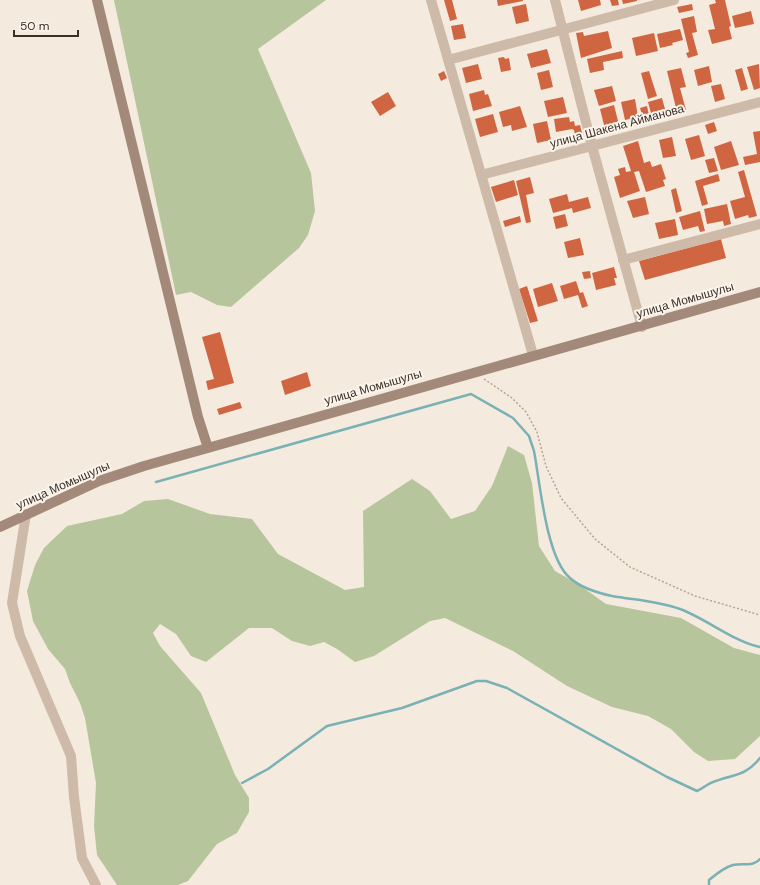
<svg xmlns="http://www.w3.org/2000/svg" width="760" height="885" viewBox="0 0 760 885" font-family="'DM Sans',sans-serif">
	<rect width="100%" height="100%" fill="#f5eade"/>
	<path fill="#b7c59c" d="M 114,0 L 326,0 L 258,49 L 311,173 L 315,211 L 308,235 L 299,248 L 231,307 L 217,305 L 191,292 L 176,295 Z
		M 508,446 L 524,455 L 532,483 L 539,546 L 555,571 L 578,584 L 606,604 L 681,618 L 734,648 L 760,655 L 760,736 L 735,759 L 708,761 L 694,752 L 671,729 L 648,716 L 612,707 L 567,686 L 513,651 L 445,618 L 430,621 L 374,656 L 355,662 L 337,649 L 324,642 L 310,646 L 292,641 L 272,628 L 249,628 L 206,662 L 191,656 L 176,634 L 160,624 L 153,633 L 160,646 L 201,693 L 235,775 L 249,798 L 249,812 L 237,833 L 217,844 L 188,881 L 178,885 L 117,885 L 97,855 L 94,826 L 96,783 L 85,718 L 80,703 L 70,683 L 65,669 L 48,649 L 33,621 L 27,591 L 35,565 L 44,548 L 67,526 L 122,514 L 144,501 L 168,499 L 210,514 L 252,519 L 278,554 L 345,590 L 364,587 L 363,511 L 412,479 L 430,491 L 451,519 L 475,511 L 492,486 Z"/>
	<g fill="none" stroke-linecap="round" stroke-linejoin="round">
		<path stroke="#7ab1b4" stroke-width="2.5" d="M 156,482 L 471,394 L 513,418 L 529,436 L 534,451 C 540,482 546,558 570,578 C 581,588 598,593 612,596 C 635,600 658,601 680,609 C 705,618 736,643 760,647
			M 242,783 L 268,769 L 327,726 L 402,708 L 477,681 L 486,681 L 507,688 L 667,777 L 697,791 C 704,788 707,784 713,782 C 733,774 745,777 760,758
			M 709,885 L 709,880 C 715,875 725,867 733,865 C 743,863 753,867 760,859"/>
	</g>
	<path fill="#cf6641" d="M 444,0 L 452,0 L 457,19 L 450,21 Z
		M 497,0 L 523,0 L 523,1 L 498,6 Z
		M 578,0 L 600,0 L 601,5 L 581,11 Z
		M 610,0 L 618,0 L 619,5 L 612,6 Z
		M 622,0 L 637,0 L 637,1 L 623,4 Z
		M 715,0 L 725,0 L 731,26 L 729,27 L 732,39 L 712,44 L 708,30 L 715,29 L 709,5 L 716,3 Z
		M 526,4 L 529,21 L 516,24 L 512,7 Z
		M 692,4 L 693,10 L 679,13 L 677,7 Z
		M 751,11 L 754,24 L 735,28 L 732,16 Z
		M 694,16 L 697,32 L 692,33 L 698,55 L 688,58 L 686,53 L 689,52 L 681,19 Z
		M 463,24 L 466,38 L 454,40 L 451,26 Z
		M 680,29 L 683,40 L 672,43 L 673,45 L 660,48 L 657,34 Z
		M 608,31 L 612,48 L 581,58 L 576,33 L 583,32 L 584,36 Z
		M 654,33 L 658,51 L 636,56 L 632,38 Z
		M 547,49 L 551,63 L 531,68 L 527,54 Z
		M 622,51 L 623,58 L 603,62 L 604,70 L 590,73 L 587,59 Z
		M 504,57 L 505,59 L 509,58 L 511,70 L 501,72 L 498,58 Z
		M 478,64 L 482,79 L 466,83 L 462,68 Z
		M 759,64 L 760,88 L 754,90 L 747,67 Z
		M 709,66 L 712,82 L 698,86 L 694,70 Z
		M 681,68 L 686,87 L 680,88 L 686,110 L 677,112 L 667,71 Z
		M 742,68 L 748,89 L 741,91 L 735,70 Z
		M 549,70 L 553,87 L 541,90 L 537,73 Z
		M 444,71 L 447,78 L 441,81 L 438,74 Z
		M 649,71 L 657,96 L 648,99 L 641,73 Z
		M 721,84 L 725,99 L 715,102 L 711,86 Z
		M 612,86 L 616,101 L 599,106 L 594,90 Z
		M 484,90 L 485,95 L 488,94 L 492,106 L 473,111 L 469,94 Z
		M 388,92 L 396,106 L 380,116 L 371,102 Z
		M 563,97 L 567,113 L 548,117 L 544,101 Z
		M 662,98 L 666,113 L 652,117 L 648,102 Z
		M 635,99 L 638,117 L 625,120 L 621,102 Z
		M 614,105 L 620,129 L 606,133 L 600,109 Z
		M 520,106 L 527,127 L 512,131 L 511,125 L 503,127 L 499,112 Z
		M 647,106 L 650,120 L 644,122 L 640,108 Z
		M 493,114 L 498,132 L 480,137 L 475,119 Z
		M 569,117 L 570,122 L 574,121 L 575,126 L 580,125 L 582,133 L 575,135 L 574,130 L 572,129 L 556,132 L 554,119 Z
		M 547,121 L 551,140 L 537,143 L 533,124 Z
		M 714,122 L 717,131 L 708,134 L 705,125 Z
		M 760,131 L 760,162 L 745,165 L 743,157 L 757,154 L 753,132 Z
		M 699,135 L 705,156 L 691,160 L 685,139 Z
		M 672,137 L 676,156 L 663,158 L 659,140 Z
		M 638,141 L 644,163 L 650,161 L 652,167 L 661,164 L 666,179 L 663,180 L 665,186 L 646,192 L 639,171 L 634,172 L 640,191 L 620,198 L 614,177 L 620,175 L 618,169 L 625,167 L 626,172 L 631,171 L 623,146 Z
		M 731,141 L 739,165 L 721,170 L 714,147 Z
		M 714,158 L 718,171 L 709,173 L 705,160 Z
		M 744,170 L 757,216 L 749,218 L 748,215 L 735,219 L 730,201 L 745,197 L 738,172 Z
		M 718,174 L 720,181 L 703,186 L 708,204 L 702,206 L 695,181 Z
		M 530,177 L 534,193 L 526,195 L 531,222 L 526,223 L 516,181 Z
		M 514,180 L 518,195 L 496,202 L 491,187 Z
		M 676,188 L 682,211 L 676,213 L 671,190 Z
		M 567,194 L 569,202 L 588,197 L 591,208 L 573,213 L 572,208 L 553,213 L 549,199 Z
		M 645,197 L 649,214 L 633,218 L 627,201 Z
		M 727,204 L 731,224 L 724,226 L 723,221 L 707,224 L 704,209 Z
		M 700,211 L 705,231 L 700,232 L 698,226 L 683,230 L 679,217 Z
		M 565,214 L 568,226 L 556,229 L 553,217 Z
		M 520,216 L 521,222 L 505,227 L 503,221 Z
		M 675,219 L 678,235 L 659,239 L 655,223 Z
		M 580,238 L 584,255 L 568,258 L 564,242 Z
		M 721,239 L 726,258 L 645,280 L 639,261 Z
		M 614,267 L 617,278 L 614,278 L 616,285 L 596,290 L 592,273 Z
		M 590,271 L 591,278 L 584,279 L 582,272 Z
		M 576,281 L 580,293 L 583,292 L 588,306 L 582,308 L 578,295 L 564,299 L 560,286 Z
		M 552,283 L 558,301 L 538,307 L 533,289 Z
		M 527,286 L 538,321 L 530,323 L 519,289 Z
		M 220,332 L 234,383 L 208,390 L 206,381 L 214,379 L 202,337 Z
		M 307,372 L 311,386 L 285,395 L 281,381 Z
		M 240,402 L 242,408 L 219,415 L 217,409 Z"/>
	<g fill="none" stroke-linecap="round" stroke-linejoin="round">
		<path stroke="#baa492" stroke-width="1.5" stroke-dasharray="2 2" stroke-linecap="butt" d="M 484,379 L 512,398 L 526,412 L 537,432 L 546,466 L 561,498 L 595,539 L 630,567 L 695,596 L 760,615"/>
		<path stroke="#cebaa8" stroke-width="10" d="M 431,0 L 533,355
			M 555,0 L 592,146 L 642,327
			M 448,60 L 674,0
			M 481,175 L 760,102
			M 623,260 L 760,224
			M 26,514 L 12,603 L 20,636 L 71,756 L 74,797 L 82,858 L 96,885"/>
		<path stroke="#a28979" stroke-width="10" d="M 97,0 L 198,417 L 208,448
			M 0,527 L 99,481 L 144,466 L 760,292"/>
	</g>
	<g text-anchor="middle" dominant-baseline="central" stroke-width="4" stroke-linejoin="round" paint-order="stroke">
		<g font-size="12" fill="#3a2f29" stroke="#fbf4eb">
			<text transform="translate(617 126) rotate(-15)">улица Шакена Айманова</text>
			<text transform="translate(685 300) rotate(-16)">улица Момышулы</text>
			<text transform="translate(373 387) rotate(-16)">улица Момышулы</text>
			<text transform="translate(63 485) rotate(-24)">улица Момышулы</text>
		</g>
	</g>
	<path d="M14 30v6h64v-6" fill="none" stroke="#3a2f29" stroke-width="2"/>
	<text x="20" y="30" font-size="12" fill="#3a2f29" stroke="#fbf4eb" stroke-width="3" paint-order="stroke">50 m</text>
</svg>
